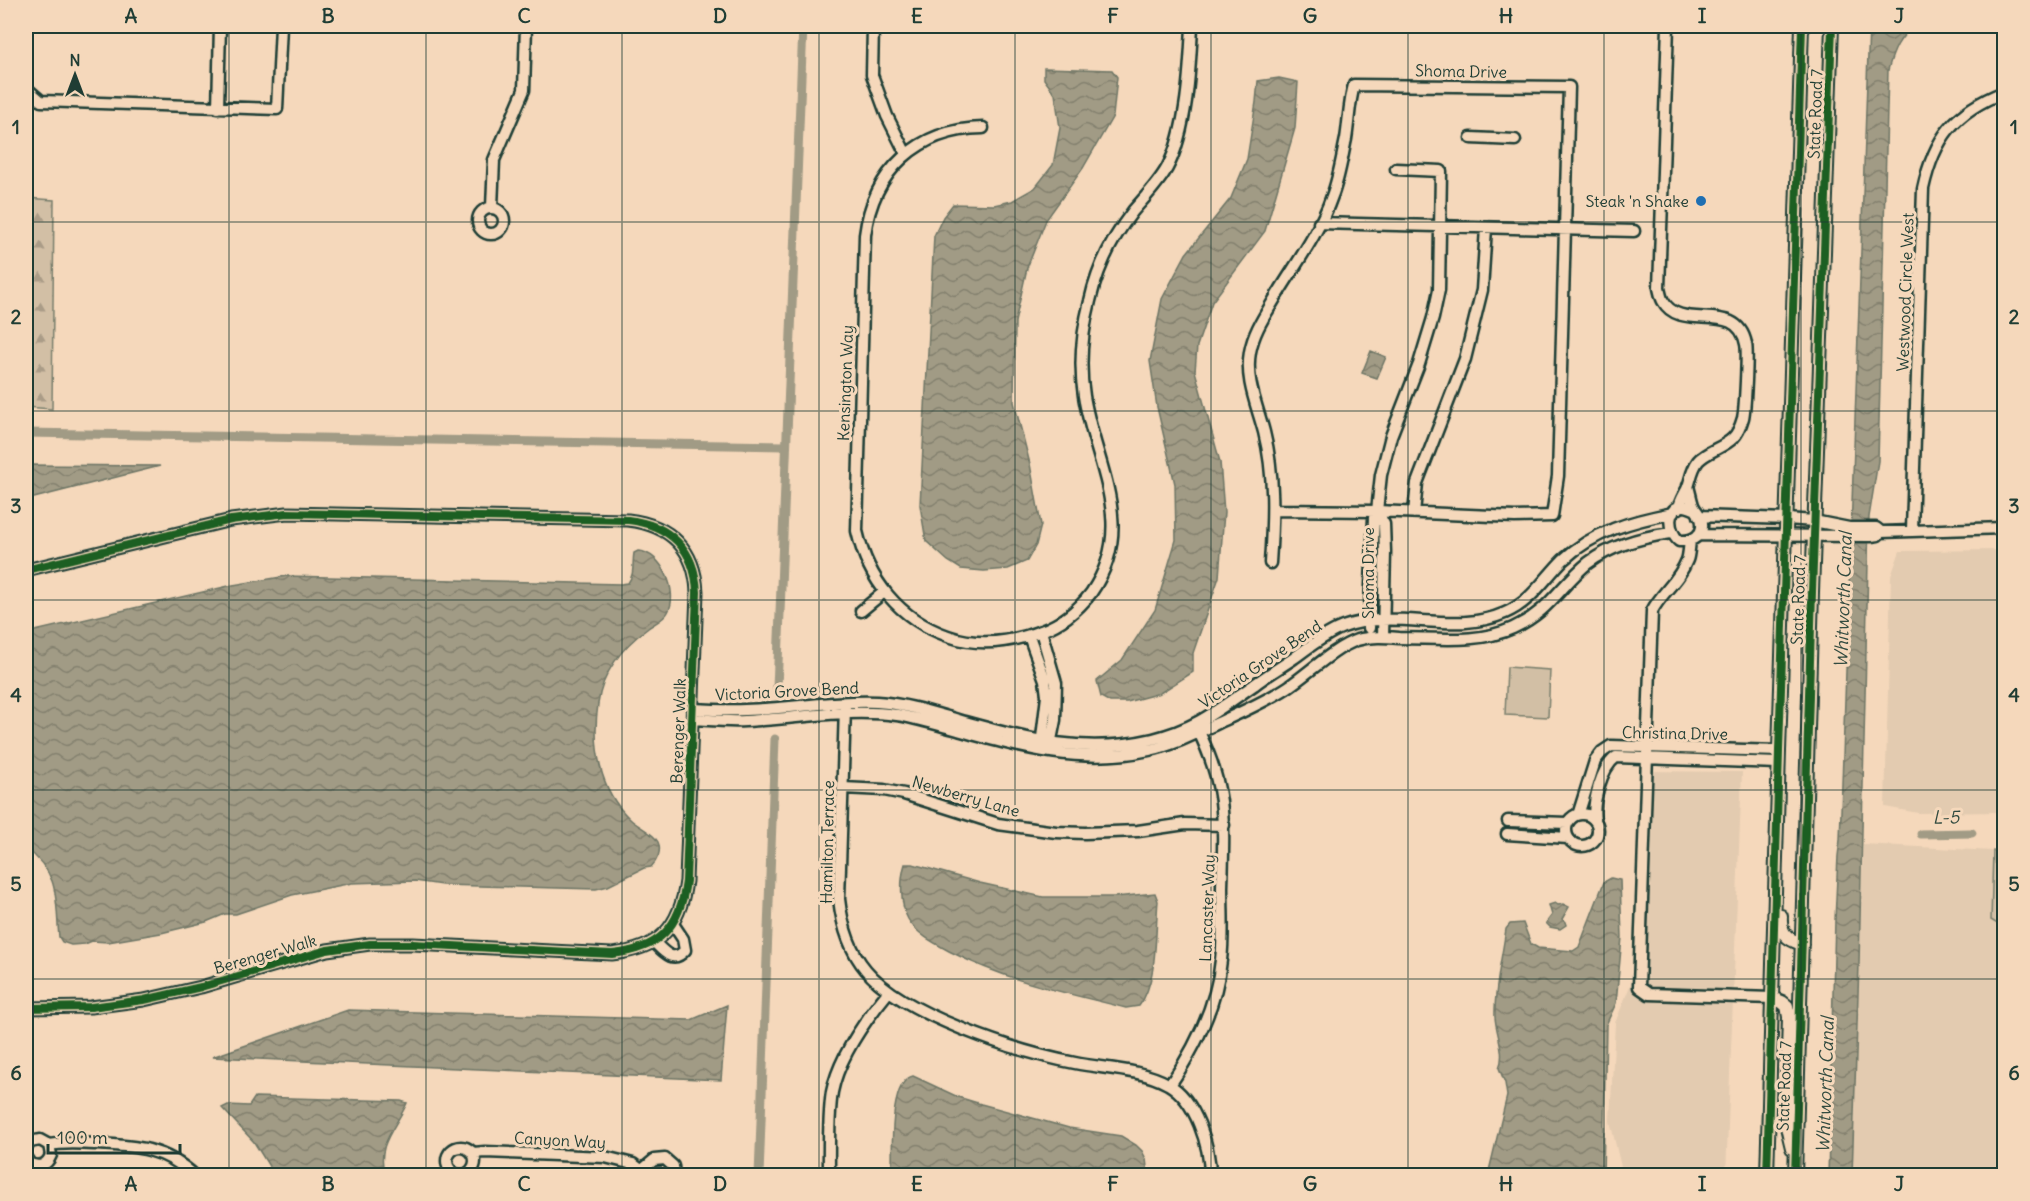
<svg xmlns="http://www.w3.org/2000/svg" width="2030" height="1201" viewBox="0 0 2030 1201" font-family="Delius,sans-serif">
	<defs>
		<pattern id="forest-firs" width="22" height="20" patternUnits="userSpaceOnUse" patternTransform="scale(1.5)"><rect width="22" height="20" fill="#d2bfa5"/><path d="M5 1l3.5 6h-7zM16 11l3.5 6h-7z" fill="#aa9c87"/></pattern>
		<pattern id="water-waves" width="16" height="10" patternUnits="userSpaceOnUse" patternTransform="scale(1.5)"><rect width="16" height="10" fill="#a19b85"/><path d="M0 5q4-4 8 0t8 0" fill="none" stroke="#83806e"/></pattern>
	</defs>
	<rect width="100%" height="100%" fill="#f5d8bb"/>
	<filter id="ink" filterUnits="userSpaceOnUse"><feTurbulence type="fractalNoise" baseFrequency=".0167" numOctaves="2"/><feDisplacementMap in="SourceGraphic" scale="12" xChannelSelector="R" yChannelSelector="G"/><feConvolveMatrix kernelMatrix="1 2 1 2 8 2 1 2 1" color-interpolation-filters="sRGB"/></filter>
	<g filter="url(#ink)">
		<path fill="#e3cbb0" d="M 2004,550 L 2004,812 L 1918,813 L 1885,807 L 1891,576 L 1900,551 Z
			M 1640,771 L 1742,772 L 1726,1175 L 1623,1175 L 1610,1121 L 1615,1023 L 1632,981 Z
			M 1863,844 L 1993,851 L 1991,919 L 2004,928 L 2004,1175 L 1852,1176 Z"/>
		<path fill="#d2bfa5" stroke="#787e6c" stroke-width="1.5" d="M 1507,667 L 1550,670 L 1548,717 L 1505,715 Z
			M 1993,851 L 2004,851 L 2004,928 L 1991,920 Z"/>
		<path fill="url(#forest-firs)" stroke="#787e6c" stroke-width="1.5" d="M 26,198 L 54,200 L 52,409 L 26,407 Z"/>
		<path fill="url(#water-waves)" stroke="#6d7565" stroke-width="1.5" d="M 1869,26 L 1915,26 C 1899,36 1893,52 1888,70 L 1878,461 L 1869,517 L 1859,964 L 1852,1175 L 1828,1176 L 1835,920 L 1838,856 L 1840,840 Z
			M 1044,68 L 1112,70 L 1117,77 L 1113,116 L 1083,168 L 1046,220 L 1027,268 L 1015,322 L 1014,402 L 1030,464 L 1041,525 L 1036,545 L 1027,561 L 1008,569 L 984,571 L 961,569 L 948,561 L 926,541 L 920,505 L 934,236 L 943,217 L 953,204 L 994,205 L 1012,201 L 1035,188 L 1053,165 L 1060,128 L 1055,94 L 1044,79 Z
			M 1279,78 L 1298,82 L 1295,128 L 1265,231 L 1212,302 L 1197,346 L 1195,371 L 1220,462 L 1224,512 L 1219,577 L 1193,653 L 1193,672 L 1160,693 L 1127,702 L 1110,702 L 1101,697 L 1097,681 L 1122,660 L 1155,610 L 1176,540 L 1175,484 L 1157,407 L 1150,361 L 1162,299 L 1186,254 L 1231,198 L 1247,159 L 1256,102 L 1258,81 Z
			M 1371,351 L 1386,357 L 1377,378 L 1362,373 Z
			M 26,465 L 160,466 L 26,500 Z
			M 638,551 C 662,552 679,592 668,612 C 664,620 653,624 647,629 C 622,647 602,673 598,704 C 592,745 599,790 630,819 C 638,827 653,832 658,842 C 662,851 657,861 651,867 L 644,868 L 608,886 L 596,889 L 442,885 L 415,881 L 352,883 L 292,895 L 236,914 L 225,914 L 206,922 L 161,933 L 108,942 L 92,941 L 85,944 L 71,945 L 62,942 L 59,937 C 55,897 61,876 26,848 L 26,633 L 233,585 L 287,576 L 621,584 L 628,583 C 635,574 632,564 634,553 Z
			M 905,864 L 913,864 L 980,883 L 1043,897 L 1115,897 L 1155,893 L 1158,901 C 1155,931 1158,982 1139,1006 L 1126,1008 C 1063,992 1010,982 951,952 C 936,944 917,935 908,919 C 900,904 900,880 905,864 Z
			M 1611,878 L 1620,880 L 1622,937 L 1616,1003 L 1606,1025 L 1603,1175 L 1488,1175 L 1507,1096 L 1505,1083 L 1499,1068 C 1506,1053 1496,1034 1495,1017 C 1494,989 1502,958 1506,929 L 1510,924 L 1523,923 L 1531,944 L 1538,948 L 1573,951 L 1579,947 L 1604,882 Z
			M 1555,903 L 1558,905 L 1563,904 L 1569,907 L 1562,919 L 1565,922 L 1566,925 L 1560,929 L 1550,927 L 1546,923 L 1552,915 L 1549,905 Z
			M 727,1005 L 721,1080 L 212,1057 L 348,1010 L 691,1020 Z
			M 913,1076 L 958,1097 L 981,1104 L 1069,1128 L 1121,1136 L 1136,1145 L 1142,1151 L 1146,1159 L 1148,1175 L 892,1175 C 893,1154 888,1081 913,1076 Z
			M 255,1097 L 401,1101 L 407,1103 C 396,1128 375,1145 385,1175 L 275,1176 L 254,1142 L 222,1108 L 228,1105 L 249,1106 Z"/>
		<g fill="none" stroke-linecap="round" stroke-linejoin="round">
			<path stroke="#a19b85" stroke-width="9" d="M 26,433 L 785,446
				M 777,689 L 803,26
				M 1921,834 L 1972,833
				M 759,1176 L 775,739"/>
			<g stroke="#1f3d34" stroke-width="15">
				<path id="minor" d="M 873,26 L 872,75 L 887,116 L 906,154
					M 1668,26 L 1659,288 C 1660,292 1661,298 1663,301 C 1681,334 1737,298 1746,344 C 1748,352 1745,410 1743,418 C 1741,425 1738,433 1733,438 C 1723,448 1707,451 1698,461 C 1692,469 1691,478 1688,487 C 1685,494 1680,500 1679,508
					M 26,88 L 41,101 L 277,109 L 281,26
					M 218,108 L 220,26
					M 983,128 C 918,129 873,171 865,235 L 857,531 C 868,580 899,619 948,636 C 979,647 1010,643 1041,631 C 1061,624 1078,610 1091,593 C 1138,526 1095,465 1084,396 C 1079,365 1082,332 1090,301 C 1097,269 1113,237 1133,211 C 1145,197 1158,184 1167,168 C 1187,131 1190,68 1192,26
					M 1471,138 L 1515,140
					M 492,207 L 494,160 L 524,90 L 526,26
					M478 221a13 13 0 1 1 26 0a13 13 0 1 1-26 0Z
					M 1319,223 L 1634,231
					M 1688,486 C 1690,493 1691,499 1693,505 C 1695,510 1699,513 1701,518 C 1706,535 1693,542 1679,541 C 1668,532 1665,506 1684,506 C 1688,506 1691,508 1694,509
					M 1377,511 L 1384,524 L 1385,552 L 1383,637
					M 1414,513 L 1417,483 L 1465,359 L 1482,290 L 1486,228
					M 1699,516 L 1787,519 L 1814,521 L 1849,528 L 1876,528 L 1881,532
					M 1912,530 L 1923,189 C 1934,138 1955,111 2004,92
					M 1698,535 L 1871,536 L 1878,535 L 1881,532 L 2004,528
					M 1690,541 C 1689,547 1689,555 1687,560 C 1679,581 1661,593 1652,611 L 1639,987 L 1649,994 L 1772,998
					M 1270,563 C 1273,519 1275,475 1264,432 C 1257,405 1245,380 1250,352 C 1254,330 1266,314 1277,295 C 1296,264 1320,231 1332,196 C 1339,178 1342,157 1346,139 C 1349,120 1349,103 1354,85 L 1569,87 L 1558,476 L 1552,516 L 1515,517 L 1377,511 L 1274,510
					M 26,570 L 231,520 L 287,513 L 628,520 C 670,525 695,549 697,592 L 686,881 C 680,928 659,949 612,954 L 413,944 L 370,944 L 327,950 L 201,987 L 144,1000 L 91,1007 L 26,1008
					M 861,611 L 884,592
					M 1369,628 L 1374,518 L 1377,511 L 1381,475 L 1391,436 L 1419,364 L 1433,318 L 1439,290 L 1441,171 L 1396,169
					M 1041,631 L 1056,683 L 1055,720 L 1049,750
					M 1029,636 L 1045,680 L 1047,696 L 1041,746
					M 845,707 L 839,899 C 842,925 849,950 866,970 C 903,1015 1018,1052 1075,1063 C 1106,1069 1140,1069 1168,1084 C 1196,1100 1210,1146 1210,1176
					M 692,709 C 710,710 728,711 745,710 C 789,709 833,700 877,702 C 908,704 936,714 965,722 C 1030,740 1085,755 1153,739 C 1196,729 1219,709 1254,685 C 1267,675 1281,667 1294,658 C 1309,647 1325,634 1343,627 C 1395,607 1453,636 1505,613 C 1531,602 1544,579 1563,560 C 1594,531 1632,521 1673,513
					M 692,719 C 709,720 727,722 745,721 C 796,719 846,708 897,715 C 918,718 938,725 958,730 C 1022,748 1082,765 1149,750 C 1174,745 1195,734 1218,723 C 1242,712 1265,702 1288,687 C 1309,673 1334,648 1357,640 C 1371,636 1385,637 1399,638 C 1437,638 1478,644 1513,628 C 1549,612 1560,586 1588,563 C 1612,545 1642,537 1671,533
					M 843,788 L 884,790 L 904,794 L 998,824 L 1056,832 L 1085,833 L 1138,831 L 1185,824 L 1224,825
					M 1579,812 L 1595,761 L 1602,752 L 1611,746 L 1779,751
					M1566 830a16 16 0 1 1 32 0a16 16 0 1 1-32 0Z
					M 1595,820 C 1592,803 1601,768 1616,757 L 1778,763
					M 1508,821 L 1567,823
					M 1507,834 L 1568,838
					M 654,942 C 664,952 673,964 685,950 L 683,939 L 673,924
					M 1170,1085 C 1195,1048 1217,1006 1221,960 C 1224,936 1222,911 1222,887 C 1224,823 1227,787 1197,728
					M 49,1145 C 64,1142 79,1143 95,1144 C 135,1146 164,1147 195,1176
					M447 1161a14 14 0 1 1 28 0a14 14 0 1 1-28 0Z
					M 26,1148 L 30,1142 L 40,1140 L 49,1145 L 51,1155 C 47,1165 40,1168 30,1164 L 26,1158
					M 473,1153 L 485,1152 L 605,1157 L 633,1164 L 649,1176
					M 642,1170 L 654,1160 L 665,1159 L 673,1166 L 674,1176
					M 829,1176 C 829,1150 828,1117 832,1092 C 839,1056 866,1019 889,991"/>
			</g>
			<g stroke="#1f3d34" stroke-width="16">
				<path id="major" d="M 1781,916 C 1780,933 1786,939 1802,944
					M 1772,998 L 1782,1002 L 1787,1006 L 1789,1017 L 1786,1123 L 1792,1148
					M 1767,1176 L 1779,751 L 1802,26
					M 1795,1176 L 1812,592 L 1832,26"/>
			</g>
			<use href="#minor" stroke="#f5d8bb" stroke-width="10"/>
			<use href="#major" stroke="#f5d8bb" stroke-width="12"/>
			<g stroke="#f5d8bb" stroke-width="11">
				<path id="cycleway" d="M 26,570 L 231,520 L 287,513 L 628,520 C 670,525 695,549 697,592 L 686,881 C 680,928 659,949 612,954 L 413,944 L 370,944 L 327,950 L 201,987 L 144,1000 L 91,1007 L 26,1008
					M 1767,1176 L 1779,751 L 1802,26
					M 1795,1176 L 1812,592 L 1832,26"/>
			</g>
			<use href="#cycleway" stroke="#1b5e20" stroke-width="8"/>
		</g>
	</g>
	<path fill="none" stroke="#1f3d34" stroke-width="1.5" stroke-opacity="0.55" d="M 229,26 L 229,1176M 426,26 L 426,1176M 622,26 L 622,1176M 819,26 L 819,1176M 1015,26 L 1015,1176M 1211,26 L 1211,1176M 1408,26 L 1408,1176M 1604,26 L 1604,1176M 1801,26 L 1801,1176M 26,222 L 2004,222M 26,411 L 2004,411M 26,600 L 2004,600M 26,790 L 2004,790M 26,979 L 2004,979"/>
	<circle fill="#1f6fb2" stroke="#f5d8bb" stroke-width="2" cx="1701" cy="201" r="6"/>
	<g text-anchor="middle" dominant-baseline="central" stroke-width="6" stroke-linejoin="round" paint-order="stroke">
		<g font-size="16" fill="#1f3d34" stroke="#f5d8bb">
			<text transform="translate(1461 71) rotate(1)">Shoma Drive</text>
			<text transform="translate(1815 114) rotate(-88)">State Road 7</text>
			<text transform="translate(1905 292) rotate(-88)">Westwood Circle West</text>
			<text transform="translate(845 383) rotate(-88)">Kensington Way</text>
			<text transform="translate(1368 573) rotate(-90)">Shoma Drive</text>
			<text transform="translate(1798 600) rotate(-88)">State Road 7</text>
			<text transform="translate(1260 664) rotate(-34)">Victoria Grove Bend</text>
			<text transform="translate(787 691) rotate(-3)">Victoria Grove Bend</text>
			<text transform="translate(678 731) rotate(-88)">Berenger Walk</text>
			<text transform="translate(1675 733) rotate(1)">Christina Drive</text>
			<text transform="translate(966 796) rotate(16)">Newberry Lane</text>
			<text transform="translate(827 842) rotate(-89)">Hamilton Terrace</text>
			<text transform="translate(1207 908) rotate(-88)">Lancaster Way</text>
			<text transform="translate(265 954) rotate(-16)">Berenger Walk</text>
			<text transform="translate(1784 1086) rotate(-88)">State Road 7</text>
			<text transform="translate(560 1140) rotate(3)">Canyon Way</text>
		</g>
		<g font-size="16" fill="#1f3d34" stroke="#f5d8bb" text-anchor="end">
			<text x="1689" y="201">Steak 'n Shake</text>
		</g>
		<g font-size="18" font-style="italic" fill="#324b40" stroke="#f5d8bb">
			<text transform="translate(1843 600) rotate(-88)">Whitworth Canal</text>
			<text transform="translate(1946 817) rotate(-1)">L-5</text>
			<text transform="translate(1825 1085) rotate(-88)">Whitworth Canal</text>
		</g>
	</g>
	<rect width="2030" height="1201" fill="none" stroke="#f5d8bb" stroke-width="66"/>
	<g transform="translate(75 75)" stroke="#f5d8bb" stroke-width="4.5" paint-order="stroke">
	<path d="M0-4.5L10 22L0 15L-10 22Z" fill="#1f3d34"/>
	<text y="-9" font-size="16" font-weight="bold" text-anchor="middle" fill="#1f3d34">N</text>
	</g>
	<path d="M48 1144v9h132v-9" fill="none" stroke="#1f3d34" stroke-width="3"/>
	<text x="57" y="1144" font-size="18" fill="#1f3d34" stroke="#f5d8bb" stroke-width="4.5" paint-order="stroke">100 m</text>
	<rect x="33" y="33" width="1964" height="1135" fill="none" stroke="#1f3d34" stroke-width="2"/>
	<g font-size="20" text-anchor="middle" font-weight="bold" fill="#1f3d34">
		<text x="131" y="23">A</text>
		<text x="328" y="23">B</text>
		<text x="524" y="23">C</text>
		<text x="720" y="23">D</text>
		<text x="917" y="23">E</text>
		<text x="1113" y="23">F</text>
		<text x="1310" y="23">G</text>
		<text x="1506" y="23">H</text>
		<text x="1702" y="23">I</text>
		<text x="1899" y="23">J</text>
		<text x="16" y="134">1</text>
		<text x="2014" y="134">1</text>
		<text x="16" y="324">2</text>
		<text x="2014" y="324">2</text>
		<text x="16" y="513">3</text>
		<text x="2014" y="513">3</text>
		<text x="16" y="702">4</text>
		<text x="2014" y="702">4</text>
		<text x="16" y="891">5</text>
		<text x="2014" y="891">5</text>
		<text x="16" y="1080">6</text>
		<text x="2014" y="1080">6</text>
		<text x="131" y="1191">A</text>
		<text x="328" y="1191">B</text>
		<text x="524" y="1191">C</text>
		<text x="720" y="1191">D</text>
		<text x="917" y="1191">E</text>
		<text x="1113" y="1191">F</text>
		<text x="1310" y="1191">G</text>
		<text x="1506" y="1191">H</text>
		<text x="1702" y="1191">I</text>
		<text x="1899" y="1191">J</text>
	</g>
</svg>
